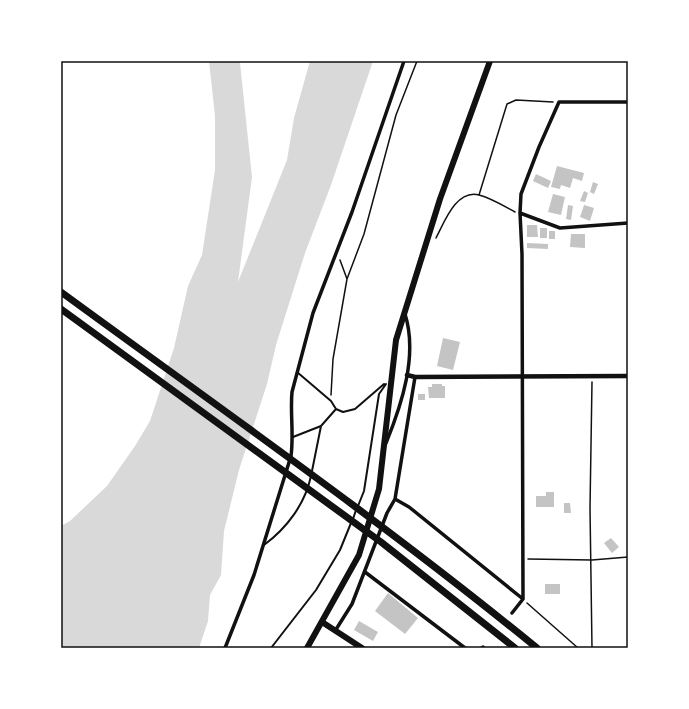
<svg xmlns="http://www.w3.org/2000/svg" width="689" height="709" viewBox="0 0 689 709" font-family="Manrope,sans-serif">
	<rect width="100%" height="100%" fill="#fff"/>
	<path fill="#d9d9d9" d="M 209,61 L 239,61 L 240,63 L 252,177 L 238,282 L 287,160 L 294,118 L 310,61 L 373,61 L 331,185 L 305,253 L 276,345 L 267,384 L 239,470 L 224,531 L 221,575 L 210,595 L 208,621 L 199,648 L 61,648 L 61,526 L 70,521 L 107,486 L 135,446 L 150,421 L 174,348 L 188,286 L 202,255 L 215,170 L 215,116 Z"/>
	<path fill="#c4c4c4" d="M 557,166 L 584,173 L 582,181 L 573,178 L 570,188 L 561,185 L 560,189 L 551,187 Z
		M 536,174 L 551,181 L 548,188 L 533,181 Z
		M 593,182 L 598,184 L 594,194 L 590,192 Z
		M 584,191 L 588,193 L 585,202 L 580,201 Z
		M 553,194 L 565,197 L 561,215 L 548,212 Z
		M 568,205 L 573,206 L 571,220 L 566,219 Z
		M 584,205 L 594,208 L 590,221 L 580,217 Z
		M 527,225 L 537,225 L 538,237 L 527,237 Z
		M 540,228 L 547,228 L 547,238 L 540,238 Z
		M 549,231 L 555,231 L 555,239 L 549,239 Z
		M 571,234 L 585,234 L 585,248 L 570,247 Z
		M 527,243 L 548,244 L 548,249 L 527,248 Z
		M 443,338 L 460,342 L 453,370 L 437,366 Z
		M 432,384 L 442,384 L 442,386 L 445,386 L 445,398 L 429,398 L 428,387 L 432,387 Z
		M 418,394 L 425,394 L 425,400 L 418,400 Z
		M 546,492 L 554,492 L 554,507 L 536,507 L 536,496 L 546,496 Z
		M 564,503 L 570,503 L 571,513 L 564,513 Z
		M 611,538 L 619,547 L 612,553 L 604,543 Z
		M 545,584 L 560,584 L 560,594 L 545,594 Z
		M 388,593 L 418,618 L 405,634 L 375,611 Z
		M 359,621 L 378,632 L 373,641 L 354,630 Z"/>
	<g fill="none" stroke-linecap="round" stroke-linejoin="round">
		<path stroke="#111" stroke-width="1.5" d="M 479,195 L 507,104 L 516,100 L 553,102
			M 436,238 C 444,223 456,189 479,195 C 491,198 504,206 515,212
			M 340,260 L 347,279
			M 331,395 L 333,359 L 347,279 L 364,234 L 396,115 L 417,61
			M 528,559 L 592,560 L 628,557
			M 527,603 L 578,648
			M 592,648 L 590,508 L 592,382"/>
		<path stroke="#111" stroke-width="2" d="M 297,372 L 331,401 L 336,409 L 343,412 L 355,409 L 384,384
			M 293,437 L 321,426 L 336,409
			M 312,471 L 321,426
			M 358,506 L 364,491 L 379,394 L 386,384
			M 353,519 L 356,510
			M 264,545 C 287,528 305,504 311,476
			M 271,648 L 316,590 L 340,550 L 351,523"/>
		<path stroke="#111" stroke-width="3.5" d="M 520,213 L 560,228 L 628,223
			M 386,443 C 402,404 418,355 405,314
			M 395,499 L 415,377
			M 365,572 L 465,648
			M 512,613 L 523,599 L 522,254 L 520,213 L 521,194 L 539,147 L 559,102 L 628,102
			M 335,631 L 352,604 L 387,513 L 395,499 L 409,507 L 523,599
			M 225,648 L 254,575 L 291,456 C 294,434 290,413 292,392 L 313,313 L 352,212 L 404,61
			M 482,648 L 483,647"/>
		<path stroke="#111" stroke-width="4.5" d="M 407,375 L 415,377 L 628,376"/>
		<path stroke="#111" stroke-width="6" d="M 307,648 L 359,555 L 379,489 L 396,340 L 440,199 L 490,61"/>
		<path stroke="#111" stroke-width="6" d="M 322,622 L 362,648"/>
		<path stroke="#111" stroke-width="7" d="M 61,292 C 221,409 384,523 537,648
			M 61,309 L 381,542 L 515,648"/>
	</g>
	<rect width="689" height="709" fill="none" stroke="#ffffff" stroke-width="124"/>
	<rect x="62" y="62" width="565" height="585" fill="none" stroke="#111" stroke-width="1.5"/>
</svg>
